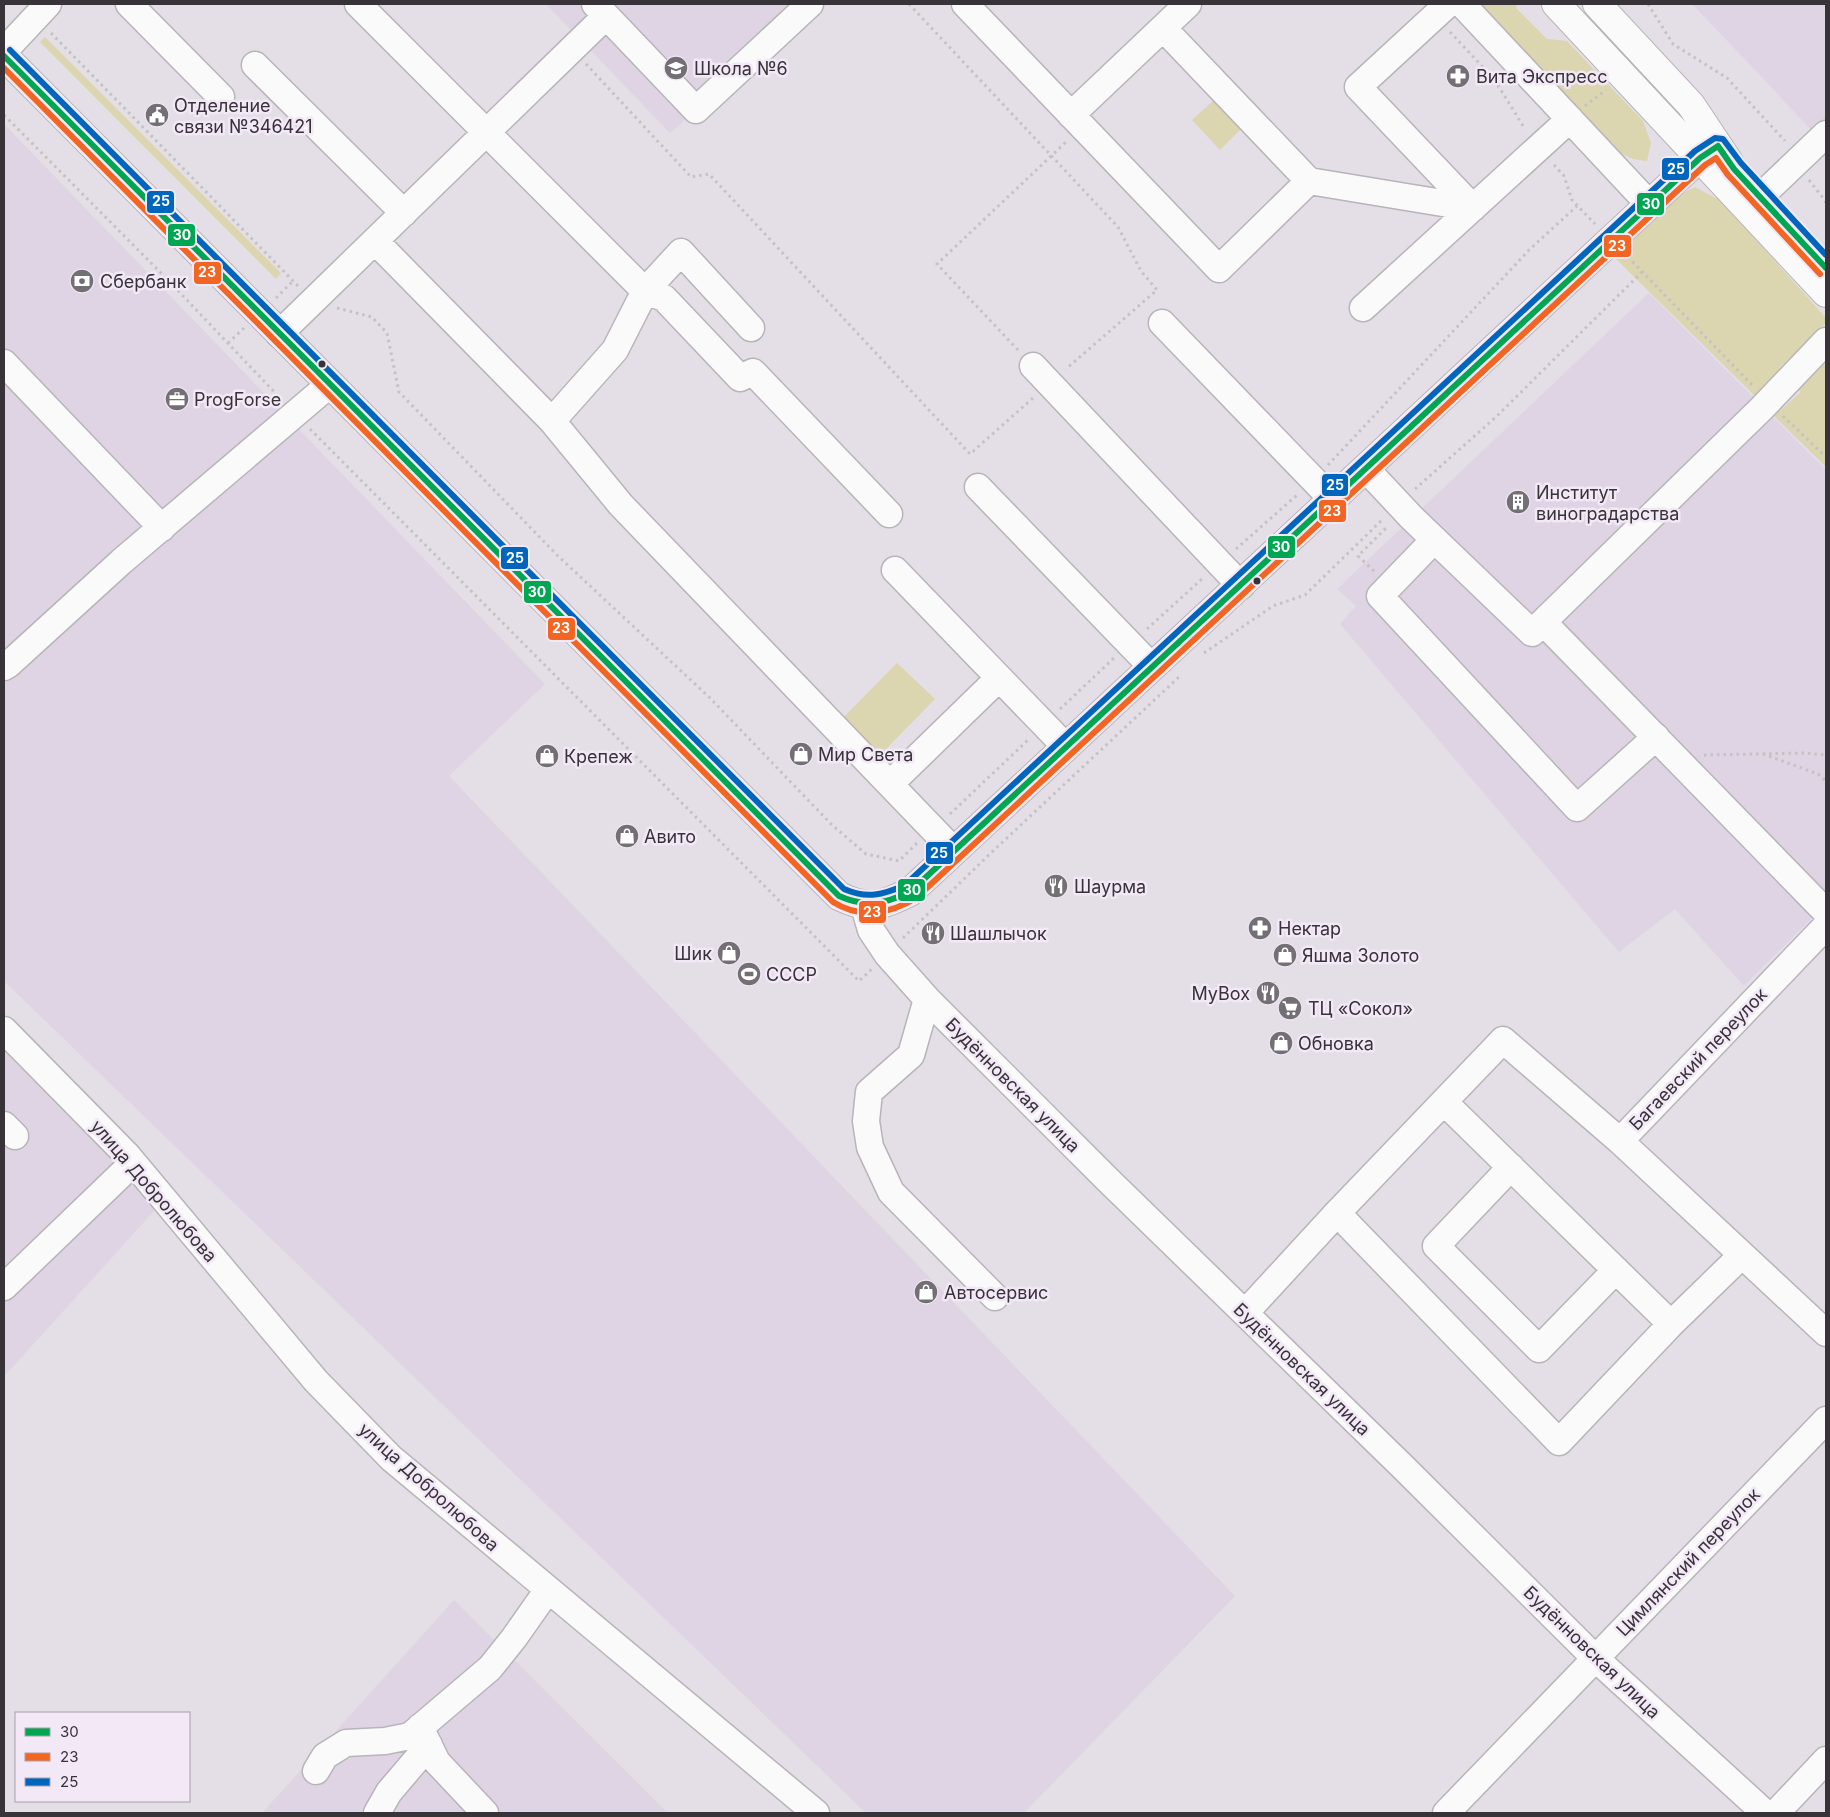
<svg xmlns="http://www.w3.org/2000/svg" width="1830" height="1817" viewBox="0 0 1830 1817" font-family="Inter,sans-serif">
	<rect width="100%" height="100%" fill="#e4dee6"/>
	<path fill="#dfd4e3" d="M 546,4 L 818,4 L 670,133 Z
		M 1692,4 L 1826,4 L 1826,146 L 1758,73 Z
		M 4,124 L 545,684 L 449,776 L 1235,1596 L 1024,1813 L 866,1813 L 4,981 Z
		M 1649,293 L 1826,470 L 1826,904 L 1744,986 L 1675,909 L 1619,952 L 1340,624 L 1356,606 L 1337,589 Z
		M 4,1050 L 156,1201 L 155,1210 L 9,1371 L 4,1375 Z
		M 454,1600 L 668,1813 L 262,1813 Z"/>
	<path fill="#dbd5b0" d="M 1479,4 L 1517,4 L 1516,8 L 1547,39 L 1567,41 L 1643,121 L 1651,143 L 1647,161 L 1633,159 L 1618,152 Z
		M 45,37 L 281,273 L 276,279 L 40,42 Z
		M 1214,100 L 1241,129 L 1220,150 L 1192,120 Z
		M 1695,187 L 1721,201 L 1826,318 L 1826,323 L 1779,368 L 1783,373 L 1758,399 L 1615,258 L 1672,199 Z
		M 1826,355 L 1826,467 L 1774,416 L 1801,392 L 1795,386 Z
		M 897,663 L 935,699 L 879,756 L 842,719 Z"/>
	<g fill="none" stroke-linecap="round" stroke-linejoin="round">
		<g stroke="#b8b4b9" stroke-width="29">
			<path id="minor" d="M 129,4 L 221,97
				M 358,4 L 645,291 L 615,350 L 552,421 L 375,241
				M 595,4 L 696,110 L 810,4
				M 965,4 L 1219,269 L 1309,181 L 1473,208 L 1358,87 L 1448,4
				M 1462,4 L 1650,205
				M 1163,28 L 1309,181
				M 4,51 L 48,4
				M 255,65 L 404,213
				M 1071,115 L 1188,4
				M 1760,197 L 1826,134
				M 1363,308 L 1570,119
				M 1162,323 L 1333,500
				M 751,328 L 681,252 L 645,291 L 664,298 L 740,378 L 753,372 L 889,514
				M 279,334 L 606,16
				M 1826,341 L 1762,408 L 1543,622 L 1826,912
				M 4,363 L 162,528
				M 1033,366 L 1241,586
				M 552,421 L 621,505 L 954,851
				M 1366,469 L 1411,517 L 1532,633 L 1543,622
				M 978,487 L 1152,667
				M 1434,540 L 1380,596 L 1577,808 L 1656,737
				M 895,570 L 1066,747
				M 4,667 L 9,664 L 122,561 L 329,385
				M 890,784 L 999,678
				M 864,906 L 871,930 L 887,954 L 927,999 L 1107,1179 L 1403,1467 L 1595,1658 L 1765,1813
				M 927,999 L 911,1055 L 869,1092 L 866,1121 L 870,1147 L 891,1192 L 995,1297
				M 4,1030 L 127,1155 L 316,1381 L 391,1458 L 816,1813
				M 1444,1102 L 1671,1324 L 1742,1255
				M 4,1125 L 15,1136
				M 1620,1141 L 1826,926
				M 1511,1167 L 1436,1246 L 1539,1349 L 1616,1270
				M 1337,1213 L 1559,1442 L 1671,1324
				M 4,1287 L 133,1163
				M 1245,1313 L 1337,1213 L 1503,1040 L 1620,1141 L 1826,1333
				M 420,1727 L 437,1762 L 485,1813
				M 316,1771 L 325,1756 L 346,1743 L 385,1741 L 410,1736 L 490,1668 L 514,1638 L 547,1591
				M 377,1813 L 389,1792 L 429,1745
				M 1446,1813 L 1826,1420
				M 1776,1813 L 1826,1760"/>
		</g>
		<g stroke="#b8b4b9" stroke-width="30">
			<path id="major" d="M 1556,4 L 1826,293
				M 1597,4 L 1691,105 L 1729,162
				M 4,56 L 839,896 C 869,911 881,906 910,892 L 1682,174 L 1700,158 L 1718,146"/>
		</g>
		<path stroke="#c4c2c4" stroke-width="3" stroke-dasharray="2.5 4" stroke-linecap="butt" d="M 909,4 L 1118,227 L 1141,271 L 1157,290 L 1066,369
			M 1648,4 L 1673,44 L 1727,78 L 1785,141
			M 1450,32 L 1494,79 L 1525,129
			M 51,33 L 298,286
			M 586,64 L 691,177 L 709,174 L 970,454 L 1033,398
			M 1585,106 L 1606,90
			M 4,115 L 166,278 L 279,397
			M 1554,165 L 1564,176 L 1572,200 L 1595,224
			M 1809,180 L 1826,202
			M 1628,257 L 1754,387
			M 276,298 L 293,281
			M 337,308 L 372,317 L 387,333 L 399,392 L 557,555 L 710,698 L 832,825 L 866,854 L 899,861 L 917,843
			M 228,343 L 244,328
			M 1018,350 L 937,264 L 1067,141
			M 1783,416 L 1826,457
			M 310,429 L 859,981 L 872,969
			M 1328,465 L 1530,249 L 1577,206
			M 1415,489 L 1497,416 L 1642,272
			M 1236,549 L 1297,495
			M 1374,571 L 1358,556 L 1388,526
			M 1147,629 L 1203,578
			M 1204,653 L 1273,606 L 1305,595 L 1383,519
			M 1060,709 L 1114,658
			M 1763,754 L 1818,774 L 1826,781
			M 1704,755 L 1805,753 L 1826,755
			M 950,814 L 1029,739
			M 903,938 L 993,851 L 1180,676"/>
		<use href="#minor" stroke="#fbfafb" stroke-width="26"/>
		<use href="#major" stroke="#fbfafb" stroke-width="28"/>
		<g stroke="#f2e8f6" stroke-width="10">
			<path id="bus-1" d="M 4,56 L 839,896 C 866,908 884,904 910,892 L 1700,158 L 1718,146 L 1734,169 L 1826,268"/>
		</g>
		<g stroke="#f2e8f6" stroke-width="10">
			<path id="bus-2" d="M 4,68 L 833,902 C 860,919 890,914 916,898 L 1705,165 L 1716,158 L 1728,175 L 1820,274"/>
		</g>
		<g stroke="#f2e8f6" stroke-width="10">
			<path id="bus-3" d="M 10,50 L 844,889 C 867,899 883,895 905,885 L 1695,151 L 1715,138 L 1723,139 L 1741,163 L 1826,255"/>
		</g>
		<use href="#bus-1" stroke="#00a651" stroke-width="6"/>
		<use href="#bus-2" stroke="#f26522" stroke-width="6"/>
		<use href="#bus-3" stroke="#0065bd" stroke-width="6"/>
	</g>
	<defs>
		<g id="school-disc" transform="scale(1.25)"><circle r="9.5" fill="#746f75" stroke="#f2e8f6"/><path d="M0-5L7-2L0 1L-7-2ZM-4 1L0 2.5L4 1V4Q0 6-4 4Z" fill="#fff"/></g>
		<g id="pharmacy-disc" transform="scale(1.25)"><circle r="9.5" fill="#746f75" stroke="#f2e8f6"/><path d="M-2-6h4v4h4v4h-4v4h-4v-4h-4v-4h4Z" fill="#fff"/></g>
		<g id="civic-disc" transform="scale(1.25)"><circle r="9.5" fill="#746f75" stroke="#f2e8f6"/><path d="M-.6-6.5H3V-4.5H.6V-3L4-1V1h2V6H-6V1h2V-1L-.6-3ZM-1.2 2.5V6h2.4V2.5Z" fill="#fff"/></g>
		<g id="bank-disc" transform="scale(1.25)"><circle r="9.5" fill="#746f75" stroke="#f2e8f6"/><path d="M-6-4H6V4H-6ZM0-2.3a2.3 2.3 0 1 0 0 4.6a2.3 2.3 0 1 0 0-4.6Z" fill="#fff"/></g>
		<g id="office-disc" transform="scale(1.25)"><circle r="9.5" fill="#746f75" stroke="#f2e8f6"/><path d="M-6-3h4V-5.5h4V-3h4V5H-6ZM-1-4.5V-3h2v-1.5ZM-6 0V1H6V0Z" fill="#fff"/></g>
		<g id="building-disc" transform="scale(1.25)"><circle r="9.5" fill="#746f75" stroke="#f2e8f6"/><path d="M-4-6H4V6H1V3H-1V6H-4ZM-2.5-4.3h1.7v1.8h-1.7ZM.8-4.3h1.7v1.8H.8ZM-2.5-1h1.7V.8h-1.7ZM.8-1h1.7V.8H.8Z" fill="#fff"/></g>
		<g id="shop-disc" transform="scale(1.25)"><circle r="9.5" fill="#746f75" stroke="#f2e8f6"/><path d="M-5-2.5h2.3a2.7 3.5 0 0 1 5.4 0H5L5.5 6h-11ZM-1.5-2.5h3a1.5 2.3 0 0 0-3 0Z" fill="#fff"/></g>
		<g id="restaurant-disc" transform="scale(1.25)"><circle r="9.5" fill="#746f75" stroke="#f2e8f6"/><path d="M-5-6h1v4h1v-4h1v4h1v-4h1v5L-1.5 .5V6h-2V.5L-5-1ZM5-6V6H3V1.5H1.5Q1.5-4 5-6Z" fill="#fff"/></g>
		<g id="stadium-disc" transform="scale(1.25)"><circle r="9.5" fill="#746f75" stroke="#f2e8f6"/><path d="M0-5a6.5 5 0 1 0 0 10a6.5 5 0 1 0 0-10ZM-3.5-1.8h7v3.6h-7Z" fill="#fff"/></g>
		<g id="supermarket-disc" transform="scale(1.25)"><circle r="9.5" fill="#746f75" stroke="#f2e8f6"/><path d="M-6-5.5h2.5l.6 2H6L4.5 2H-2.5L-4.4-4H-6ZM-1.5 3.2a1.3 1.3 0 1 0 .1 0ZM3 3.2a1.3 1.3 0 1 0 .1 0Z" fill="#fff"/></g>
	</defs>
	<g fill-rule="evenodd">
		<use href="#school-disc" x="676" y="68"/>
		<use href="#pharmacy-disc" x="1458" y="76"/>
		<use href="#civic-disc" x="157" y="115"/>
		<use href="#bank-disc" x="82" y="281"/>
		<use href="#office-disc" x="177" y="399"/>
		<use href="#building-disc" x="1518" y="502"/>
		<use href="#shop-disc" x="801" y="754"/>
		<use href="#shop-disc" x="547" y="756"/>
		<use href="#shop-disc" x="627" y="836"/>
		<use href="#restaurant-disc" x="1056" y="886"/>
		<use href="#pharmacy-disc" x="1260" y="928"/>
		<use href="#restaurant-disc" x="933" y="933"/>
		<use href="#shop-disc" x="729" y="953"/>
		<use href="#shop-disc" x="1285" y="955"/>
		<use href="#stadium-disc" x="749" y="974"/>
		<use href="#restaurant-disc" x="1268" y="993"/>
		<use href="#supermarket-disc" x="1290" y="1008"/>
		<use href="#shop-disc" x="1281" y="1043"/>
		<use href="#shop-disc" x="926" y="1292"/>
	</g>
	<g fill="#373338" stroke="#f2e8f6" stroke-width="2">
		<circle cx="322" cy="364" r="4.5"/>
		<circle cx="1257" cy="581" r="4.5"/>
	</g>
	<g text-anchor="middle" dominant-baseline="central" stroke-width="5" stroke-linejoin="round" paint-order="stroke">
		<g font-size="18" fill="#373338" stroke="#f2e8f6" text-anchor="start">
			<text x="694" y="68">Школа №6</text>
			<text x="1476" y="76">Вита Экспресс</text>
			<text x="174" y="105">Отделение<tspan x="174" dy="21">связи №346421</tspan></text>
			<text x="100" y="281">Сбербанк</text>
			<text x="194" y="399">ProgForse</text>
			<text x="1536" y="492">Институт<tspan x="1536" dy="21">виноградарства</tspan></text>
			<text x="818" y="754">Мир Света</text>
			<text x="564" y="756">Крепеж</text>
			<text x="644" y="836">Авито</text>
			<text x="1074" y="886">Шаурма</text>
			<text x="1278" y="928">Нектар</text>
			<text x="950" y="933">Шашлычок</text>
			<text x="712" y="953" text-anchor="end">Шик</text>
			<text x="1302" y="955">Яшма Золото</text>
			<text x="766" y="974">СССР</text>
			<text x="1250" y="993" text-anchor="end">MyBox</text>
			<text x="1308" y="1008">ТЦ «Сокол»</text>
			<text x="1298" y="1043">Обновка</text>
			<text x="944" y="1292">Автосервис</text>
		</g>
		<g font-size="18" fill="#373338" stroke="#f2e8f6">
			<text transform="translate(1698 1059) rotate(-46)">Багаевский переулок</text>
			<text transform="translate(1013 1085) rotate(45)">Будённовская улица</text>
			<text transform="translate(154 1191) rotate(49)">улица Добролюбова</text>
			<text transform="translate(1302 1369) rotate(44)">Будённовская улица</text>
			<text transform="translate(429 1487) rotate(42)">улица Добролюбова</text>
			<text transform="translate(1688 1562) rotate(-46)">Цимлянский переулок</text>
			<text transform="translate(1592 1652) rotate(44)">Будённовская улица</text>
		</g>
	</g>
	<g stroke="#f2e8f6" stroke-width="2">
		<rect x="1661" y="157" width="29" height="24" rx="5" fill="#0065bd"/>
		<rect x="146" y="190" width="29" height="24" rx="5" fill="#0065bd"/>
		<rect x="1636" y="192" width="29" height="24" rx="5" fill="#00a651"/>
		<rect x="167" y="223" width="29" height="24" rx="5" fill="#00a651"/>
		<rect x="1603" y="234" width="29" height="24" rx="5" fill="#f26522"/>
		<rect x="193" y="261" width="29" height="24" rx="5" fill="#f26522"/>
		<rect x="1321" y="473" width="28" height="24" rx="5" fill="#0065bd"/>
		<rect x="1318" y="499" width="29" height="24" rx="5" fill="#f26522"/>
		<rect x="1267" y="535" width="29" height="24" rx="5" fill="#00a651"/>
		<rect x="500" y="546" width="29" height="24" rx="5" fill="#0065bd"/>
		<rect x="523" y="580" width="29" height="24" rx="5" fill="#00a651"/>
		<rect x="547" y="617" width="29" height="24" rx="5" fill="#f26522"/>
		<rect x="925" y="841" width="29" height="24" rx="5" fill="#0065bd"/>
		<rect x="897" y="878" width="29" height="24" rx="5" fill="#00a651"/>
		<rect x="858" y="900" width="29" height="24" rx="5" fill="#f26522"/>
	</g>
	<g font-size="14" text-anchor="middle" font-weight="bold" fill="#fff">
		<text x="1676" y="174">25</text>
		<text x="161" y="206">25</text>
		<text x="1651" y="209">30</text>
		<text x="182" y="240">30</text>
		<text x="1617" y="251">23</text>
		<text x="207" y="277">23</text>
		<text x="1335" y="490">25</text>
		<text x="1332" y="516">23</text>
		<text x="1281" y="552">30</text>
		<text x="515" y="563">25</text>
		<text x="537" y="597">30</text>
		<text x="561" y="633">23</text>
		<text x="939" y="858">25</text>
		<text x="912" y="895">30</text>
		<text x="872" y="917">23</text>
	</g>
	<rect width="1830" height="1817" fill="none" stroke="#373338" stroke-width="10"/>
	<rect x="15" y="1712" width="175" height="90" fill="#f2e8f6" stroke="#a7a0aa"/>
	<rect x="25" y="1728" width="25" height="8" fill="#00a651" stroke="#a7a0aa"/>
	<text x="60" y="1737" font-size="15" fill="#373338">30</text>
	<rect x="25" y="1753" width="25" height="8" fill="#f26522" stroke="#a7a0aa"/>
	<text x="60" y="1762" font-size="15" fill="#373338">23</text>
	<rect x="25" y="1778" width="25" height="8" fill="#0065bd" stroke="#a7a0aa"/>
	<text x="60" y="1787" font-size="15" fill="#373338">25</text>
</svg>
